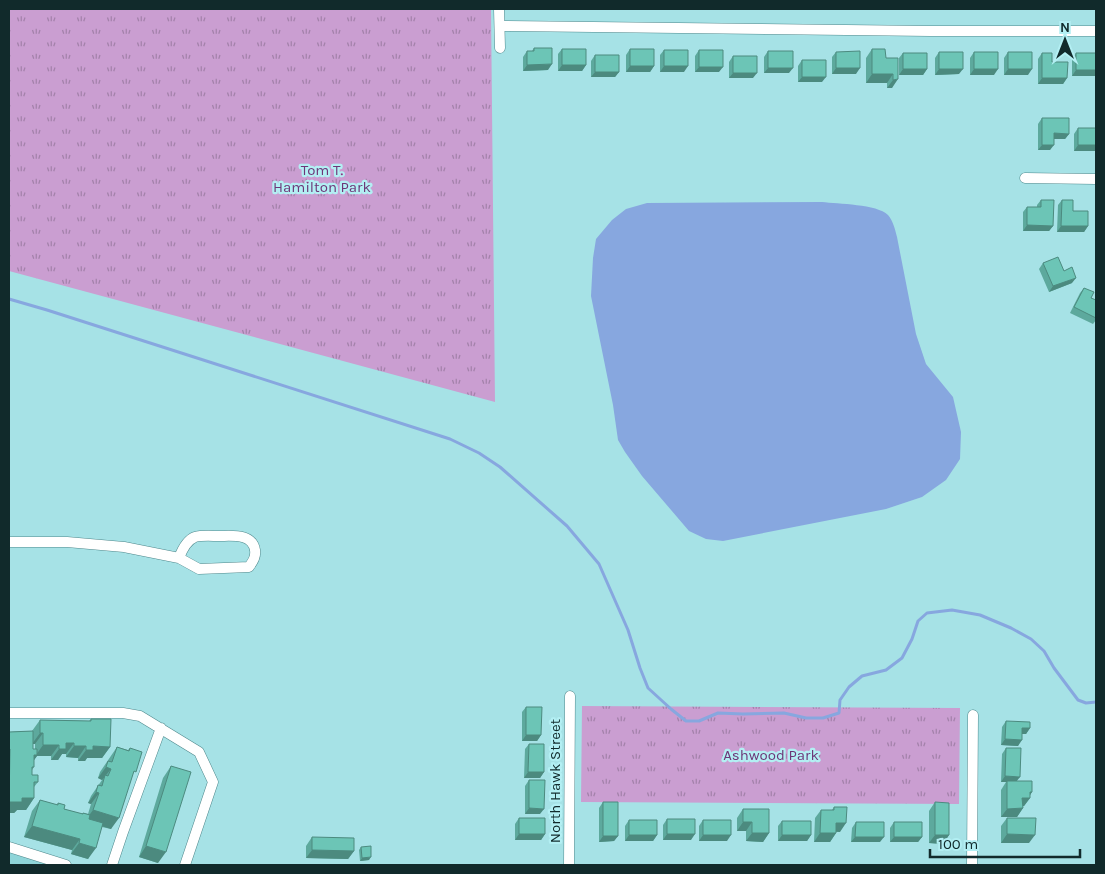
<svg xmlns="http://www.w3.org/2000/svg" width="1105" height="874" viewBox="0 0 1105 874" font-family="Karla,sans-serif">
	<defs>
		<pattern id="park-tufts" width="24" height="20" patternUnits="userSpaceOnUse" patternTransform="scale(1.25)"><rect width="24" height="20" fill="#ca9ed1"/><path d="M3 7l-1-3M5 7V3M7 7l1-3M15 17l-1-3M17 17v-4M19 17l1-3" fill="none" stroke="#a381aa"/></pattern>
	</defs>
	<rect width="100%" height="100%" fill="#a6e2e6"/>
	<path fill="#8fd5d9" d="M 9,847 L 66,865 L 9,865 Z"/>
	<path fill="url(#park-tufts)" d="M 9,9 L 491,9 L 495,402 L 9,271 Z
		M 582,706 L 960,708 L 959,804 L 581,802 Z"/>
	<path fill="#87a7df" d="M 822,202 C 838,204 877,204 888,215 C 893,221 895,229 897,237 L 916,334 L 926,364 L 953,397 L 961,432 L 960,459 L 946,480 L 922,497 L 886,509 L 723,541 L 706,539 L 689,531 L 642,476 L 625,452 L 618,440 L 613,405 L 591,296 L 593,258 L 596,239 L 612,220 L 626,209 L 647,203 Z"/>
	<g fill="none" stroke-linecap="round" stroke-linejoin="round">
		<path stroke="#87a7df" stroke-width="3" d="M 9,299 L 47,310 L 450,439 L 479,453 L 500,467 L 567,526 L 599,564 L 628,630 L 640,668 L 648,688 L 671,709 L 686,721 L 699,721 L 718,713 L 743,714 L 784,713 L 806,718 L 823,718 L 839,713 L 840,700 L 849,687 L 862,676 L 886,670 L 902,658 L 912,639 L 918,621 L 927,613 L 952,610 L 980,615 L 1011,628 L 1031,639 L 1044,651 L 1054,668 L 1078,700 L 1086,703 L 1096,702"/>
		<g stroke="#4f888c" stroke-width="11">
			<path id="minor" d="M 499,9 L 500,48
				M 500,26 L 930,31 L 1096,31
				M 1025,178 L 1096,179
				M 9,542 L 67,542 L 124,547 L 179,558 L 199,569 L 249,567 C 253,561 256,557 255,550 C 252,533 232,536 219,536 C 212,536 202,535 195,537 C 187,540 182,550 179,558
				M 9,713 L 123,713 L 140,716 L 199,752 L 213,782 L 185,865
				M 9,847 L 66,865
				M 112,865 L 123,832 L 161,728
				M 569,865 L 570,696
				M 972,865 L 973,715"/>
		</g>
		<use href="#minor" stroke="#fff" stroke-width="10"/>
	</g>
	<path fill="#5da99d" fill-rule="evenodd" d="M 534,48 L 548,70 L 523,71 L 523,57 L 527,51 L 532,51 Z
		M 562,49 L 586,65 L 582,71 L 558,71 L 558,54 Z
		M 630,49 L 654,66 L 650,72 L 626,72 L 626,55 Z
		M 872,49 L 886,58 L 898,58 L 892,88 L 887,88 L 887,83 L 866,83 L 866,58 Z
		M 664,50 L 684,72 L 660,72 L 660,55 Z
		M 699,50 L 719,72 L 695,72 L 695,56 Z
		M 768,51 L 789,73 L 764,73 L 764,57 Z
		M 836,52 L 856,74 L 832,74 L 832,57 Z
		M 939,52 L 959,74 L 935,75 L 935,58 Z
		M 974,52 L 994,75 L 970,75 L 970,58 Z
		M 1008,52 L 1028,75 L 1004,75 L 1004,58 Z
		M 903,53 L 927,69 L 923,75 L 899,75 L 899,58 Z
		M 1042,53 L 1052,62 L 1067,78 L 1063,84 L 1038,84 L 1038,59 Z
		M 1076,53 L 1096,76 L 1072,76 L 1072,59 Z
		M 595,55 L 619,72 L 615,77 L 591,77 L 591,61 Z
		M 733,56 L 753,78 L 729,78 L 729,62 Z
		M 802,60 L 822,82 L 798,82 L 798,66 Z
		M 1042,118 L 1069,134 L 1065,139 L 1054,139 L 1050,150 L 1038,150 L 1038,124 Z
		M 1078,128 L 1096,151 L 1074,151 L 1074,134 Z
		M 1041,200 L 1053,226 L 1049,231 L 1023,231 L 1023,212 L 1027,207 L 1037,207 L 1037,205 Z
		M 1062,200 L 1088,226 L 1084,232 L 1057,232 L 1058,205 Z
		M 1043,263 L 1064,271 L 1072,283 L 1049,292 L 1039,269 Z
		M 1084,288 L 1091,298 L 1096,300 L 1096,320 L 1093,324 L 1070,313 L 1080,293 Z
		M 526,707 L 541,735 L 537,741 L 522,741 L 522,712 Z
		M 91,719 L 110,747 L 102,758 L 87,758 L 85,761 L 78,761 L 78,758 L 66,757 L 66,754 L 62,754 L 58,760 L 51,760 L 51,756 L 37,756 L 34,760 L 34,767 L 32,770 L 32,775 L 38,782 L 34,787 L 34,798 L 26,810 L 17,810 L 14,813 L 9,813 L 9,732 L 32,731 L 40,720 L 89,721 ZM 33,744 L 35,744 L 35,749 L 33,749 Z
		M 1006,721 L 1030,728 L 1026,734 L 1022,734 L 1018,746 L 1001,745 L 1002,727 Z
		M 529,744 L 544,772 L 540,778 L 524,778 L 525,749 Z
		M 117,747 L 128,750 L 130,748 L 131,779 L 111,829 L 102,827 L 88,859 L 71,854 L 72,850 L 24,837 L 32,811 L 40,800 L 57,805 L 58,803 L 64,809 L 82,814 L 83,813 L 88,814 L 91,804 L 88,803 L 91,796 L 102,780 L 98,778 L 100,772 Z
		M 1006,748 L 1017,781 L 1032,792 L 1030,795 L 1030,798 L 1024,806 L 1023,806 L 1023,808 L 1017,817 L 1001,817 L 1001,790 L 1006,782 L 1001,782 L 1002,754 Z
		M 171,766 L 158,863 L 139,857 L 163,778 Z
		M 529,780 L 540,814 L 525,814 L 525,786 Z
		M 603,802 L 618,836 L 614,841 L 599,842 L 599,808 Z
		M 935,802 L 949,835 L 943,844 L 929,843 L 929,811 Z
		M 834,807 L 840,832 L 836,832 L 836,833 L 830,842 L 814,842 L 815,818 L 821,810 L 832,810 Z
		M 743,809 L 769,833 L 763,842 L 746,841 L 746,831 L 737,831 L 737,818 Z
		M 519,818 L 545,834 L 541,840 L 515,840 L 515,824 Z
		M 1007,818 L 1029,843 L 1001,843 L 1001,826 Z
		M 667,819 L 691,840 L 663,840 L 663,825 Z
		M 629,820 L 657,835 L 653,841 L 625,841 L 625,826 Z
		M 703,820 L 727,841 L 699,841 L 699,826 Z
		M 782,821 L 811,835 L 807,841 L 778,841 L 778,826 Z
		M 856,822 L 880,842 L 851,842 L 852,828 Z
		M 894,822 L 922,837 L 918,842 L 890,842 L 890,828 Z
		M 312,837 L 354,851 L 348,859 L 306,858 L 306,846 Z
		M 361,847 L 369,860 L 360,861 L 359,850 Z"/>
	<path fill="#4c8a7f" d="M 552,64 L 548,70 L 523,71 L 527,65 Z
		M 562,65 L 586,65 L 582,71 L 558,71 Z
		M 630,66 L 654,66 L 650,72 L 626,72 Z
		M 664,66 L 688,66 L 684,72 L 660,72 Z
		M 699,67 L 723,67 L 719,72 L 695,72 Z
		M 768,68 L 793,68 L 789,73 L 764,73 Z
		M 836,68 L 860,68 L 856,74 L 832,74 Z
		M 903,69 L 927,69 L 923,75 L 899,75 Z
		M 939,69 L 963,69 L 959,74 L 935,75 Z
		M 974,69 L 998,69 L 994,75 L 970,75 Z
		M 1008,69 L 1032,69 L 1028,75 L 1004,75 Z
		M 1076,70 L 1096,70 L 1096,76 L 1072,76 Z
		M 595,72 L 619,72 L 615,77 L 591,77 Z
		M 733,73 L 757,73 L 753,78 L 729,78 Z
		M 872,74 L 893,74 L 887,83 L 866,83 Z
		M 802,77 L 826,77 L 822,82 L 798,82 Z
		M 1042,78 L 1067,78 L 1063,84 L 1038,84 Z
		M 898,79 L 892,88 L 887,88 L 893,80 Z
		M 1054,133 L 1069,134 L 1065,139 L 1050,139 Z
		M 1042,145 L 1054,145 L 1050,150 L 1038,150 Z
		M 1078,145 L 1096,145 L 1096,151 L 1074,151 Z
		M 1027,225 L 1053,226 L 1049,231 L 1023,231 Z
		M 1061,226 L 1088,226 L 1084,232 L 1057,232 Z
		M 1076,278 L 1072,283 L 1049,292 L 1053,286 Z
		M 1022,728 L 1030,728 L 1026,734 L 1018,734 Z
		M 40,733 L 43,733 L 35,744 L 32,744 Z
		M 526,735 L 541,735 L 537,741 L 522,741 Z
		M 1005,739 L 1022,740 L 1018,746 L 1001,745 Z
		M 66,743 L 74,743 L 66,754 L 62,754 L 58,760 L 51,760 L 59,749 Z
		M 43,745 L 59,745 L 51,756 L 37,756 L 29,767 L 34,755 L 36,755 Z
		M 74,746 L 86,746 L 78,758 L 66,757 Z
		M 93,746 L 110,747 L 102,758 L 87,758 L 85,761 L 78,761 L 86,750 Z
		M 106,767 L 111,769 L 102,780 L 98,778 Z
		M 528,772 L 544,772 L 540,778 L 524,778 Z
		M 1005,776 L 1020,777 L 1016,782 L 1001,782 Z
		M 96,792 L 99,793 L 91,804 L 88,803 Z
		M 1030,792 L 1032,792 L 1028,798 L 1030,798 L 1024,806 L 1017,806 L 1022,798 Z
		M 22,798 L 34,798 L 26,810 L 17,810 L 14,813 L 9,813 L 9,802 Z
		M 529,808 L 544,809 L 540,814 L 525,814 Z
		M 1023,808 L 1017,817 L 1001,817 L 1007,809 Z
		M 93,810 L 119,818 L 111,829 L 85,821 Z
		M 743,822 L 752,822 L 746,831 L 737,831 Z
		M 836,823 L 846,823 L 840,832 L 830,831 Z
		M 32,826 L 80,839 L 72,850 L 24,837 Z
		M 752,833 L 769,833 L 763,842 L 746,841 Z
		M 820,833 L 836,833 L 830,842 L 814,842 Z
		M 519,834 L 545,834 L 541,840 L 515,840 Z
		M 667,834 L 695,834 L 691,840 L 663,840 Z
		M 1007,834 L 1035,835 L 1029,843 L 1001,843 Z
		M 629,835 L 657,835 L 653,841 L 625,841 Z
		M 703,835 L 731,835 L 727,841 L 699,841 Z
		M 782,835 L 811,835 L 807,841 L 778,841 Z
		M 935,835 L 949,835 L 943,844 L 929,843 Z
		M 603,836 L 618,836 L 614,841 L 599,842 Z
		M 855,837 L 884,837 L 880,842 L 851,842 Z
		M 894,837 L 922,837 L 918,842 L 890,842 Z
		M 79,843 L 96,848 L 88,859 L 71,854 Z
		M 146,846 L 166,852 L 158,863 L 139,857 Z
		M 312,850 L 354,851 L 348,859 L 306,858 Z
		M 371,857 L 369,860 L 360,861 L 362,858 Z"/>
	<path fill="#6cc5b6" stroke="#4c8a7f" d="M 534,48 L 552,48 L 552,64 L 527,65 L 527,51 L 534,51 Z
		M 562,49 L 586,49 L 586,65 L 562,65 Z
		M 630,49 L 654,49 L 654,66 L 630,66 Z
		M 872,49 L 885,49 L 886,58 L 898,58 L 898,79 L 893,80 L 893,74 L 872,74 Z
		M 664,50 L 688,50 L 688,66 L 664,66 Z
		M 699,50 L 723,50 L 723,67 L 699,67 Z
		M 768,51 L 793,51 L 793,68 L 768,68 Z
		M 860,51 L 860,68 L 836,68 L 836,52 Z
		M 939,52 L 963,52 L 963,69 L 939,69 Z
		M 974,52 L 998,52 L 998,69 L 974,69 Z
		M 1008,52 L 1032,52 L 1032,69 L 1008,69 Z
		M 903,53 L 927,53 L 927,69 L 903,69 Z
		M 1042,53 L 1052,53 L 1052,62 L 1068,62 L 1067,78 L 1042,78 Z
		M 1076,53 L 1096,53 L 1096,70 L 1076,70 Z
		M 595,55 L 619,55 L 619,72 L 595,72 Z
		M 733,56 L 757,56 L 757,73 L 733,73 Z
		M 802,60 L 826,60 L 826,77 L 802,77 Z
		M 1042,118 L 1069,118 L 1069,134 L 1054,133 L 1054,145 L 1042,145 Z
		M 1078,128 L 1096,128 L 1096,145 L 1078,145 Z
		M 1041,200 L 1054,200 L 1053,226 L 1027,225 L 1027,207 L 1041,207 Z
		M 1062,200 L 1073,200 L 1073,211 L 1088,211 L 1088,226 L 1061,226 Z
		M 1058,257 L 1064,271 L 1072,267 L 1076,278 L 1053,286 L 1043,263 Z
		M 1084,288 L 1094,292 L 1091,298 L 1096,300 L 1096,318 L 1074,307 Z
		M 526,707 L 542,707 L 541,735 L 526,735 Z
		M 91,719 L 111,719 L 110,747 L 93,746 L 93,750 L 86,750 L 86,746 L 74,746 L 74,743 L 66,743 L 66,749 L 59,749 L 59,745 L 43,745 L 43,733 L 40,733 L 40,720 L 91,721 Z
		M 1006,721 L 1030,722 L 1030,728 L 1022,728 L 1022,740 L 1005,739 Z
		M 33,731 L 33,749 L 37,749 L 37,755 L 34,755 L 34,767 L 32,767 L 32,775 L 38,775 L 38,782 L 34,782 L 34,798 L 22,798 L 22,802 L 9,802 L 10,749 L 9,749 L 9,732 Z
		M 529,744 L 544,744 L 544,772 L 528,772 Z
		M 117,747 L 129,751 L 130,748 L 142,752 L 136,772 L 134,771 L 119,818 L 93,810 L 99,793 L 96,792 L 98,785 L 102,786 L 105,775 L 108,776 L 111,769 L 106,767 L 108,761 L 112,762 Z
		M 1006,748 L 1021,748 L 1020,777 L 1005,776 Z
		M 171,766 L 191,772 L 166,852 L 146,846 Z
		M 529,780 L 545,780 L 544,809 L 529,808 Z
		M 1007,781 L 1032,781 L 1032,792 L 1030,792 L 1030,798 L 1022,798 L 1023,808 L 1007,809 Z
		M 40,800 L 58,805 L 58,803 L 65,805 L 64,809 L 83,814 L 83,813 L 90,815 L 89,819 L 103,823 L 96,848 L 79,843 L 80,839 L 32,826 Z
		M 603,802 L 618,802 L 618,836 L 603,836 Z
		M 935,802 L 949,803 L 949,835 L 935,835 Z
		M 834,807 L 847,807 L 846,823 L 836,823 L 836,833 L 820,833 L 821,810 L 834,810 Z
		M 743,809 L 769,809 L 769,833 L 752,833 L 752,822 L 743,822 Z
		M 519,818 L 545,818 L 545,834 L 519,834 Z
		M 1007,818 L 1036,818 L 1035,835 L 1007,834 Z
		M 667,819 L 695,819 L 695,834 L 667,834 Z
		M 629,820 L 657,820 L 657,835 L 629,835 Z
		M 703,820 L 731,820 L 731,835 L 703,835 Z
		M 782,821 L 811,821 L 811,835 L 782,835 Z
		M 856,822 L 884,822 L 884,837 L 855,837 Z
		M 894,822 L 922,822 L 922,837 L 894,837 Z
		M 312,837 L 354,838 L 354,851 L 312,850 Z
		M 371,846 L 371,857 L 362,858 L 361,847 Z"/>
	<g text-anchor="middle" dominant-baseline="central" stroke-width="4.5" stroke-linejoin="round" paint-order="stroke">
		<g font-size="15" fill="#6d3677" stroke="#b3eff3">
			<text x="322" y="170">Tom T.<tspan x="322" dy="17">Hamilton Park</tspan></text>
			<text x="771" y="755">Ashwood Park</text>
		</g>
		<g font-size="15" fill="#112a2b" stroke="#b3eff3">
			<text transform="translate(555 781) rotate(-90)">North Hawk Street</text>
		</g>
	</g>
	<rect width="1105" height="874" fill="none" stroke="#112a2b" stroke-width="20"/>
	<g transform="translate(1065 40)" stroke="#b3eff3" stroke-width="4" paint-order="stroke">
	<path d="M0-4L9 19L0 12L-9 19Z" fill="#112a2b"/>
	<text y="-8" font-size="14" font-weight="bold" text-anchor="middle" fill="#112a2b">N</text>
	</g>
	<path d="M930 849v8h150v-8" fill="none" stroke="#112a2b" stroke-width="2.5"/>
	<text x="938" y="849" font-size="15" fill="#112a2b" stroke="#b3eff3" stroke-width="4" paint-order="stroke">100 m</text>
</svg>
